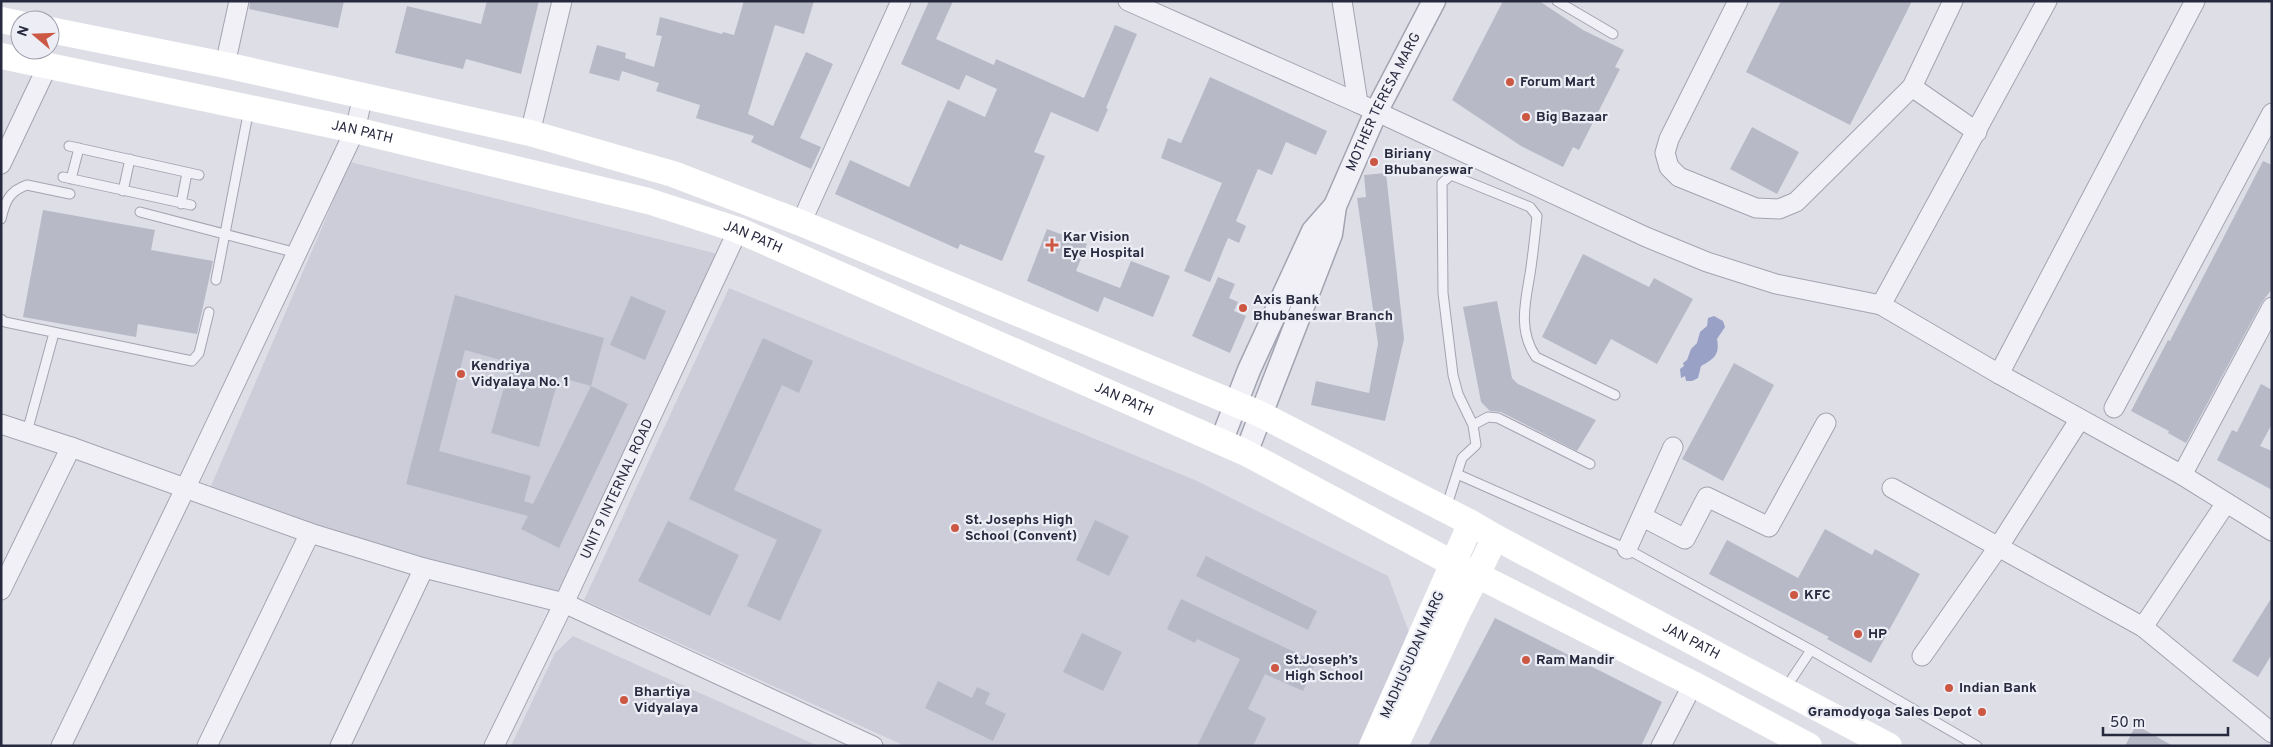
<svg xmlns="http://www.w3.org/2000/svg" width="2273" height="747" viewBox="0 0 2273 747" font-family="Overpass,sans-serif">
	<rect width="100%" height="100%" fill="#dedee7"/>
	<path fill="#cccdd9" d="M 350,162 L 718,254 L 561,598 L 208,493 Z
		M 729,288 L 1197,481 L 1388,576 L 1409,632 L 1359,746 L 905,746 L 584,600 Z
		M 573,636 L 818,746 L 511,746 L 555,653 Z"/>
	<path fill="#99a1c7" d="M 1714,316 L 1723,321 L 1725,327 L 1717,339 C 1720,355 1714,359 1701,366 L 1698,378 L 1692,381 L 1686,381 L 1685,376 L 1681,378 L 1680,369 L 1684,366 L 1683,363 L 1687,360 L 1691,349 L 1697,343 L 1700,332 L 1707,326 L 1708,318 Z"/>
	<path fill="#b8b9c7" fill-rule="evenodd" d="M 250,1 L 344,1 L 338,28 L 249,9 Z
		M 487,1 L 539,1 L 521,74 L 466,59 L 463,69 L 395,53 L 407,6 L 481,24 Z
		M 744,1 L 814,1 L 804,34 L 775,25 L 748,114 L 773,126 L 806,52 L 833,64 L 800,138 L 821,147 L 811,169 L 751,142 L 754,136 L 696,118 L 700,105 L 656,91 L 659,83 L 622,71 L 619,81 L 589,73 L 597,45 L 626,53 L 625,58 L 654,67 L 662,36 L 656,35 L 660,17 L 722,34 L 723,32 L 734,35 Z
		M 929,1 L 953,1 L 936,39 L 994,65 L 996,59 L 1084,98 L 1115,25 L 1137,34 L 1106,108 L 1108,109 L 1098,132 L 1051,112 L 1034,152 L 1045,156 L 1002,261 L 960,244 L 958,249 L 835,194 L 850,160 L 909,187 L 948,100 L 985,117 L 997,89 L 966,75 L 959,90 L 901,64 Z
		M 1503,1 L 1539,1 L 1583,30 L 1624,50 L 1615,67 L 1620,69 L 1579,150 L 1573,147 L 1563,167 L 1521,146 L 1452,100 Z
		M 1781,1 L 1912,1 L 1850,125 L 1746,72 Z
		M 1210,77 L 1327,131 L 1316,155 L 1286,142 L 1272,175 L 1258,169 L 1236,221 L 1246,226 L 1239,243 L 1228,238 L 1210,282 L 1184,271 L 1222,183 L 1161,158 L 1168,138 L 1181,143 Z
		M 1752,127 L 1799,152 L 1777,194 L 1730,169 Z
		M 2263,161 L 2272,165 L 2272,289 L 2262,302 L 2186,443 L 2168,433 L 2169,431 L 2131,411 L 2168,340 L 2170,341 Z
		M 1386,173 L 1404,339 L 1385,421 L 1311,405 L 1316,381 L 1369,393 L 1378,344 L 1357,198 L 1366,197 L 1364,175 Z
		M 43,210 L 155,230 L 151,250 L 213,261 L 197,334 L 138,324 L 136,337 L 23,317 Z
		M 1047,229 L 1087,244 L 1076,271 L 1120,288 L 1131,261 L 1170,276 L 1153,317 L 1104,297 L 1098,312 L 1027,281 Z
		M 1583,254 L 1649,287 L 1654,278 L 1693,299 L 1657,364 L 1611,339 L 1596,365 L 1542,337 Z
		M 1218,277 L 1235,284 L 1229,298 L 1238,302 L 1234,311 L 1246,316 L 1230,353 L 1192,336 Z
		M 455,295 L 604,338 L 591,386 L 628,404 L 559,548 L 521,529 L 528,516 L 406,484 ZM 465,350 L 511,363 L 491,433 L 539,447 L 559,377 L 591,386 L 533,504 L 524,501 L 531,476 L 439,451 Z
		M 631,296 L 666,311 L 645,360 L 610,345 Z
		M 1497,301 L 1512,378 L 1518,384 L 1596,420 L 1577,451 L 1501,412 L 1490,411 L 1481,402 L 1463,307 Z
		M 763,338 L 813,361 L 799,393 L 782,385 L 734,490 L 822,530 L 780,621 L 747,606 L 777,540 L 689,499 Z
		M 1734,363 L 1774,385 L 1723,481 L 1682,459 Z
		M 2261,384 L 2272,390 L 2272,424 L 2260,446 L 2272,451 L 2272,490 L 2217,460 L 2232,430 L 2237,432 Z
		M 1095,520 L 1129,536 L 1109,576 L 1076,560 Z
		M 668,521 L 739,555 L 710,616 L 638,581 Z
		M 1825,529 L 1872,555 L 1875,549 L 1920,574 L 1871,663 L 1827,639 L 1829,637 L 1709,574 L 1727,540 L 1798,578 Z
		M 1206,556 L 1317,611 L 1308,630 L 1196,576 Z
		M 2272,597 L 2272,654 L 2258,677 L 2232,661 Z
		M 1181,599 L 1316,662 L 1303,691 L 1265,674 L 1248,709 L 1266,718 L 1253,746 L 1197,746 L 1240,659 L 1197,639 L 1195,643 L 1167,629 Z
		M 1495,618 L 1662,702 L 1641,746 L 1428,746 Z
		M 1082,633 L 1122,652 L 1103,691 L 1063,672 Z
		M 938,681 L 972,698 L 977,687 L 990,693 L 985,704 L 1006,714 L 993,741 L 925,708 Z
		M 2136,725 L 2173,746 L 2125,746 Z"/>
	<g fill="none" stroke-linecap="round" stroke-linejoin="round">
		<g stroke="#a3a4b1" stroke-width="11">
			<path id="service" d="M 1557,1 L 1613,34
				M 69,146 L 199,175
				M 63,177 L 191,205
				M 71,179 L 79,148
				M 123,191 L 130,159
				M 181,204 L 187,173
				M 140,212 L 297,253
				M 1,219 C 5,202 9,191 27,185 L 70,194
				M 216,280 L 249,109
				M 1,319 L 5,322 L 192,361 L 199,353 L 209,312
				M 1473,425 L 1488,417 L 1498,418 L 1590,464
				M 27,432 L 54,333
				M 1457,474 L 1627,549 L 1811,650
				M 1446,508 L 1462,458 L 1476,445 L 1473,425 L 1458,394 L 1453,375 L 1443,293 L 1442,183 L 1451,175 L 1530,207 L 1537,216 C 1535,235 1533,255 1530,274 C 1525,303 1518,331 1536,357 L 1615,395
				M 1785,689 L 1811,650 L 1977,746"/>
		</g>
		<g stroke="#a3a4b1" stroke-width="21">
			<g id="minor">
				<path d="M 1128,1 L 1358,103"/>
				<path d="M 1342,1 L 1358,103 L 1646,237 L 1707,262 L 1776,284 L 1881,305 L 1999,374 L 2182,475 L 2272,531"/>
				<path d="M 1738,1 L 1669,139 L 1665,153 L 1669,167 L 1679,177 L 1756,208 L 1779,209 L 1796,202 L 1912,87 L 1953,1"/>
				<path d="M 225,65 L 239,1"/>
				<path d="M 1912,87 L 1977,132"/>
				<path d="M 530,133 L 562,1"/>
				<path d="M 1,164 L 48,65"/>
				<path d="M 801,223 L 901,1"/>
				<path d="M 1881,305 L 2047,1"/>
				<path d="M 1999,374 L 2195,1"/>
				<path d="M 2114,408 L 2272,113"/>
				<path d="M 1,424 L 71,447 L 310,533 L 424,568 L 564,603 L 873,746"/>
				<path d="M 2182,475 L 2272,307"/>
				<path d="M 1892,488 L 2143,627 L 2272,733"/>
				<path d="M 1643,517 L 1685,539 L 1707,497 L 1769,527 L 1826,423"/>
				<path d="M 1627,549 L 1673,447"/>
				<path d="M 1,590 L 71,447"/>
				<path d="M 2143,627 L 2226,503"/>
				<path d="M 1922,656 L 1999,546 L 2080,419"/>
				<path d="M 61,746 L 185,489 L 355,130 L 363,96"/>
				<path d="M 207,746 L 310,533"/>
				<path d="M 340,746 L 424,568"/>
				<path id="s1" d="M 494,746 L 564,603 L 738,230"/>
				<path d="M 1661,746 L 1693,684"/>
			</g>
		</g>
		<g stroke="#a3a4b1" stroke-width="25">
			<g id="tertiary">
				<path d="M 1221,442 L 1249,370 L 1313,231 L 1335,206"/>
				<path id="s2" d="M 1246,453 L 1331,234 L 1335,206 L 1376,112 L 1434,1"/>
			</g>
		</g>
		<use href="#service" stroke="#f0f0f6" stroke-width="9"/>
		<use href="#minor" stroke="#f0f0f6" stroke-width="19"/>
		<use href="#tertiary" stroke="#f0f0f6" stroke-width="22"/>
		<g stroke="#fff" stroke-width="26">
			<path d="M 1,20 L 20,24"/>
			<path d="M 50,30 L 225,65 L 530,133 L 673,174 L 801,223 L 1260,414 L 1471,523"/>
			<path id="s3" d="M 1,56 L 355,130 L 648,201 L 738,230 L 1246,453 L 1452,563 L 1477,575 L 1495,537 L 1471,523 L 1372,746"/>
			<path id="s4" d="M 1495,537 L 1889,746"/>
			<path d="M 1395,746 L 1459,610 L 1477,575 L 1693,684 L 1809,746"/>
		</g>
	</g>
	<g fill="#cc5843" stroke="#edeef5" stroke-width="2">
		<circle cx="1510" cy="82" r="5"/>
		<circle cx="1526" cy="117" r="5"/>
		<circle cx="1374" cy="162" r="5"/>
		<path d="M1049.5 237.5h5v5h5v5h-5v5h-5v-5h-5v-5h5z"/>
		<circle cx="1243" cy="308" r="5"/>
		<circle cx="461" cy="374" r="5"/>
		<circle cx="955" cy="528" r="5"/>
		<circle cx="1794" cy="595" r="5"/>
		<circle cx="1858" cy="634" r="5"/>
		<circle cx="1526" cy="660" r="5"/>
		<circle cx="1275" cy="668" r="5"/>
		<circle cx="1949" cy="688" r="5"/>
		<circle cx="624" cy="700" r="5"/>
		<circle cx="1982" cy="712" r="5"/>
	</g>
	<g text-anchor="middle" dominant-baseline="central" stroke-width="4.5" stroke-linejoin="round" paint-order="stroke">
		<g font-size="14" font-weight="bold" fill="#27293e" stroke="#edeef5" text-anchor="start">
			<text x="1520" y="82">Forum Mart</text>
			<text x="1536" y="117">Big Bazaar</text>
			<text x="1384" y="154">Biriany<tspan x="1384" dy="16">Bhubaneswar</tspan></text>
			<text x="1063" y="237">Kar Vision<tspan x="1063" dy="16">Eye Hospital</tspan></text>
			<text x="1253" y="300">Axis Bank<tspan x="1253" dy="16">Bhubaneswar Branch</tspan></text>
			<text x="471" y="366">Kendriya<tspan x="471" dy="16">Vidyalaya No. 1</tspan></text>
			<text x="965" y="520">St. Josephs High<tspan x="965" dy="16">School (Convent)</tspan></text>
			<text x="1804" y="595">KFC</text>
			<text x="1868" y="634">HP</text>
			<text x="1285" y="660">St.Joseph’s<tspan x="1285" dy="16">High School</tspan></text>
			<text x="1536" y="660">Ram Mandir</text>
			<text x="1959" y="688">Indian Bank</text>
			<text x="634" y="692">Bhartiya<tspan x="634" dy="16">Vidyalaya</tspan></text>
			<text x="1972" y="712" text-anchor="end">Gramodyoga Sales Depot</text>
		</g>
		<g font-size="14" fill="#27293e" stroke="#edeef5">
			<text stroke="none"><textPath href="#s2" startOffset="378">MOTHER TERESA MARG</textPath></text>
			<text stroke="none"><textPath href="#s3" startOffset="369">JAN PATH</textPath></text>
			<text stroke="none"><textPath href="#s3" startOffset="774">JAN PATH</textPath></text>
			<text stroke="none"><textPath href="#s3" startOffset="1179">JAN PATH</textPath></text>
			<text stroke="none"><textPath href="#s1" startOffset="285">UNIT 9 INTERNAL ROAD</textPath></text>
			<text stroke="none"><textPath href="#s4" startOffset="222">JAN PATH</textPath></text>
			<text transform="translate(1413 655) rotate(-66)">MADHUSUDAN MARG</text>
		</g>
	</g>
	<rect width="2273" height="747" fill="none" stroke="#27293e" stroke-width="5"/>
	<g transform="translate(35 35) rotate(289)"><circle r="24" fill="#edeef5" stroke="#9e9fac"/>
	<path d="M0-4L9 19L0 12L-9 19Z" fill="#cc5843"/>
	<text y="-8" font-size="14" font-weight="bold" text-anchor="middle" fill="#27293e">N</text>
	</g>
	<path d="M2103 727v8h125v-8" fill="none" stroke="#27293e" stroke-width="2.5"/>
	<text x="2110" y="727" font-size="15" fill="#27293e" stroke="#edeef5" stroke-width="4" paint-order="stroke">50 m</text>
</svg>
